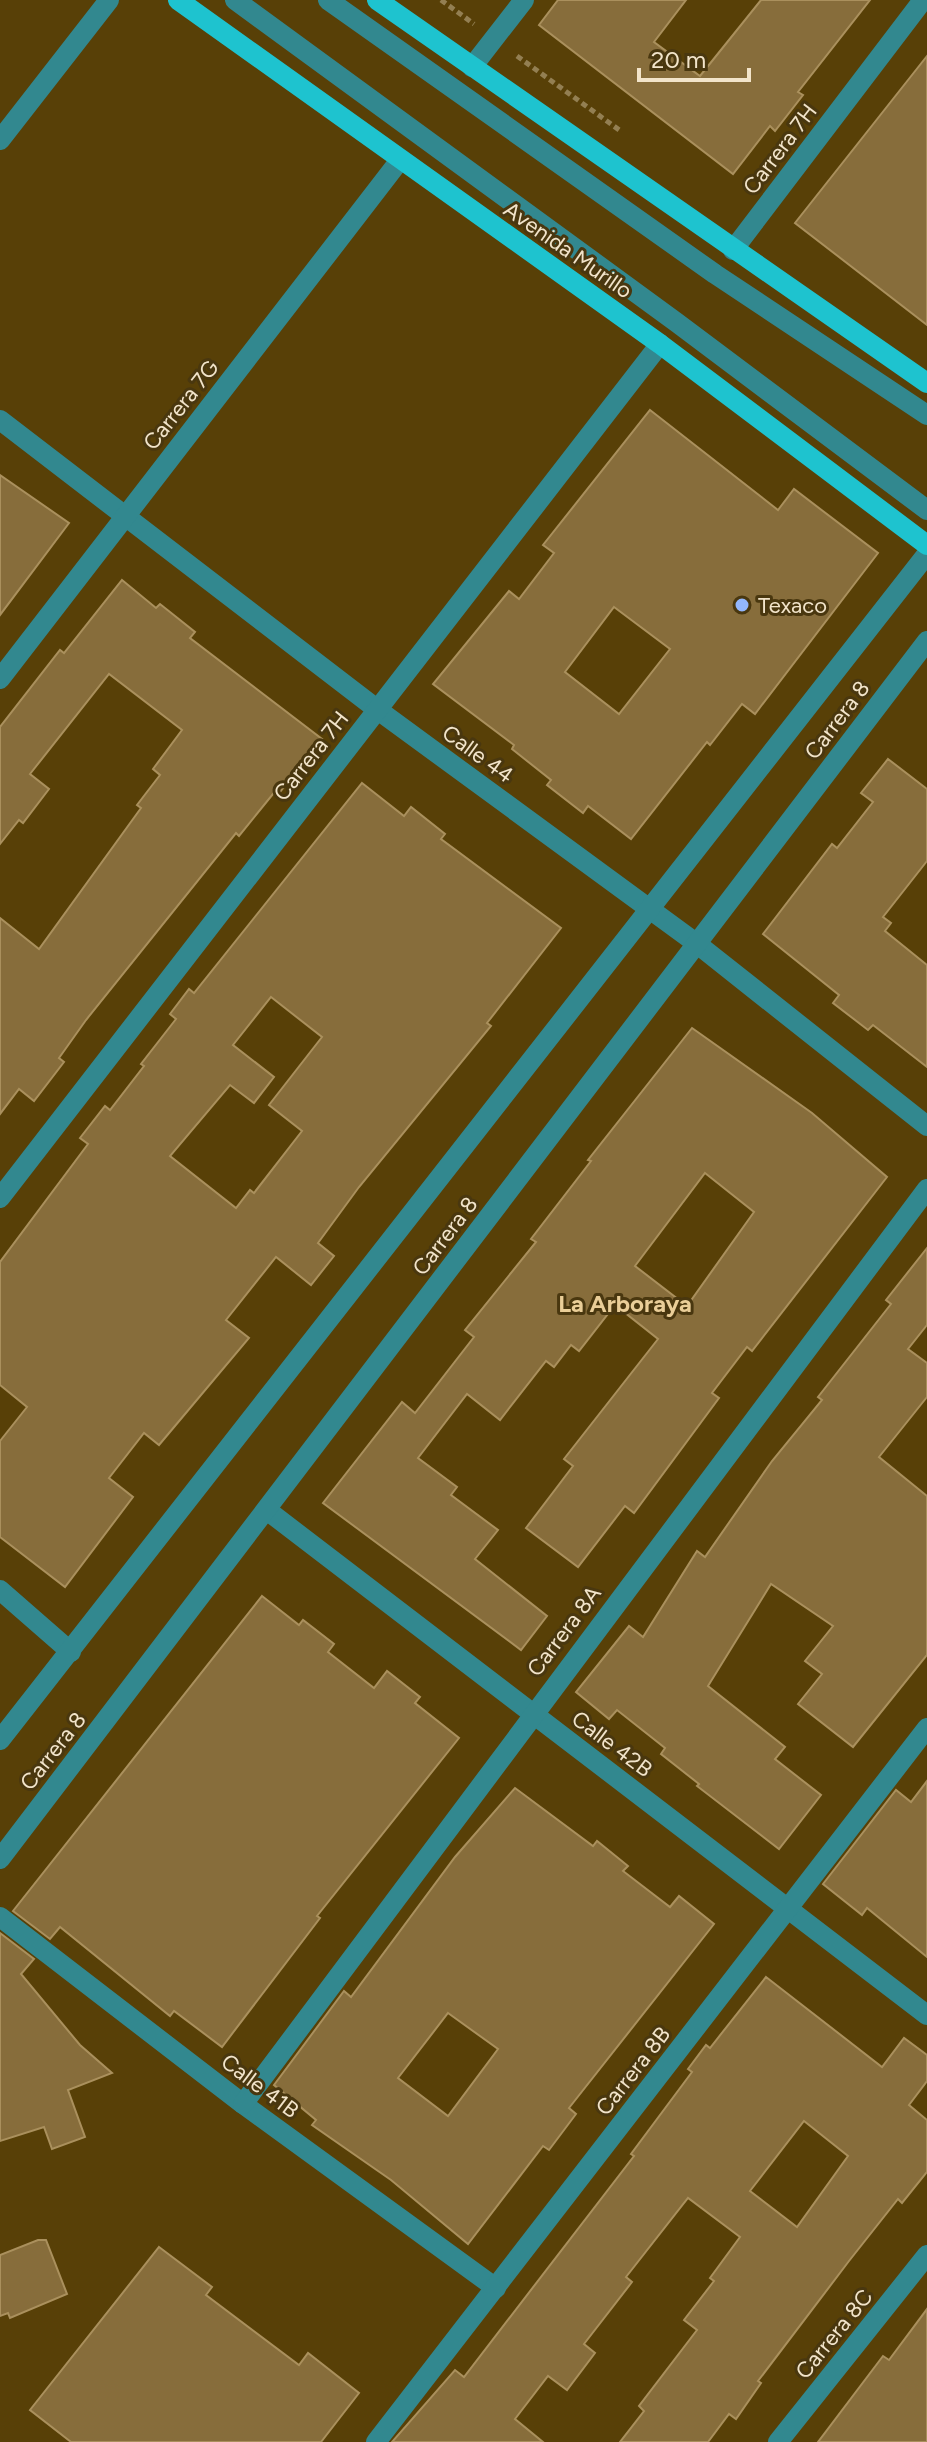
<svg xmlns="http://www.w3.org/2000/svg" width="927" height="2442" font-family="Figtree,sans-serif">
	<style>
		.building { fill: #876d3b; stroke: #aa905d; stroke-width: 2; fill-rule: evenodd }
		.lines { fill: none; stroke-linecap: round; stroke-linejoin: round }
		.path { stroke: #937f52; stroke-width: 5; stroke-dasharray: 6 4; stroke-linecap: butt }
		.minor { stroke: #32888f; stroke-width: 20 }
		.major { stroke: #1ec3cf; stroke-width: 20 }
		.poi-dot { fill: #93b7fd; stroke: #49370f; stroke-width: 3 }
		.labels { text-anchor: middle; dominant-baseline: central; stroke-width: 6; stroke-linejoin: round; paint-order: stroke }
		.street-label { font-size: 22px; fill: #f2e4ca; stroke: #49370f }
		.poi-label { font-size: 22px; fill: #f2e4ca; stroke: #49370f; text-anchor: start }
		.neighbourhood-label { font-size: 24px; font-weight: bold; fill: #eace98; stroke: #49370f }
	</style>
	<rect width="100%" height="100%" fill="#584007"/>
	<!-- building -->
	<g class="building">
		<path d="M 558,0 L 686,0 L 654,42 L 700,76 L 761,0 L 870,0 L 798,92 L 803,95 L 775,131 L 770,126 L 733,174 L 539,25 Z"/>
		<path d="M 927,56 L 927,325 L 795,223 Z"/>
		<path d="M 650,410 L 778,510 L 794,489 L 878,553 L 755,714 L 742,704 L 710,745 L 707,742 L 631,839 L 588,806 L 583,813 L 547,785 L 551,780 L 512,749 L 514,745 L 433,684 L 509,591 L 519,599 L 554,553 L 543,545 ZM 614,607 L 670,649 L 619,714 L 565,672 Z"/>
		<path d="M 0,475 L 69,523 L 0,615 Z"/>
		<path d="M 122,580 L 156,608 L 160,604 L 195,632 L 190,638 L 322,739 L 280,792 L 277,789 L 239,836 L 236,833 L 86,1020 L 59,1058 L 64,1062 L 34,1101 L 19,1089 L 0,1114 L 0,918 L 39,949 L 141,808 L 137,805 L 160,775 L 153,769 L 182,730 L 109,674 L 30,774 L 49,789 L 23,823 L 19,820 L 0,844 L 0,727 L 60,650 L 64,653 Z"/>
		<path d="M 888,759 L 927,789 L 927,861 L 883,917 L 891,923 L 885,931 L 927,965 L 927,1067 L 873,1025 L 868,1030 L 833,1003 L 839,995 L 763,934 L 832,844 L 837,848 L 873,802 L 861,793 Z"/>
		<path d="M 362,783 L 404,816 L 411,807 L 445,834 L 441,839 L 561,928 L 487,1023 L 491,1026 L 359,1187 L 318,1243 L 334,1256 L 311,1285 L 276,1257 L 226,1320 L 249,1338 L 159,1445 L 144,1433 L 109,1478 L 133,1497 L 65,1587 L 0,1537 L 0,1441 L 27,1407 L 0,1385 L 0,1262 L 88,1144 L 80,1138 L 105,1106 L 110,1110 L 144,1066 L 141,1064 L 176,1019 L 170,1014 L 189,989 L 194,993 ZM 271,997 L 322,1037 L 269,1105 L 302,1131 L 254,1193 L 250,1190 L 236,1208 L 170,1156 L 230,1085 L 254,1103 L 274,1077 L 233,1045 Z"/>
		<path d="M 692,1028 L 812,1113 L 887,1177 L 752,1351 L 747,1347 L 712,1393 L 719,1398 L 634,1513 L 625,1506 L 578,1567 L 526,1528 L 573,1466 L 564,1459 L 658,1339 L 615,1305 L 579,1351 L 571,1345 L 554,1367 L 546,1361 L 500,1420 L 467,1394 L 418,1458 L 457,1487 L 451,1495 L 498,1530 L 475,1559 L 547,1616 L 521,1650 L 323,1503 L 402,1402 L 415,1413 L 474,1337 L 465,1330 L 536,1242 L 531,1239 L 591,1161 L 588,1160 ZM 705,1173 L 754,1212 L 687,1306 L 635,1266 Z"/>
		<path d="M 927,1248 L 927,1325 L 908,1349 L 927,1363 L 927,1397 L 879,1457 L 927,1496 L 927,1655 L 853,1747 L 798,1704 L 822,1674 L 805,1661 L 833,1626 L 771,1584 L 708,1686 L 785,1747 L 775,1759 L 821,1795 L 779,1849 L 697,1786 L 699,1784 L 661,1754 L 665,1748 L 617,1710 L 609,1719 L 576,1692 L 629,1626 L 643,1637 L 697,1551 L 705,1557 L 772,1461 L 822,1400 L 818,1397 L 891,1304 L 886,1300 Z"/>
		<path d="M 262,1596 L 299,1625 L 303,1620 L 334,1644 L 328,1652 L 374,1688 L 387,1671 L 420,1697 L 415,1703 L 459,1738 L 317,1916 L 320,1918 L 222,2047 L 174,2011 L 170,2016 L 60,1927 L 50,1939 L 13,1911 Z"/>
		<path d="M 927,1781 L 927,1957 L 867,1908 L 862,1915 L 823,1884 L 896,1790 L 911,1802 Z"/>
		<path d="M 515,1788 L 593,1846 L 597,1841 L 628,1866 L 623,1871 L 670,1907 L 679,1896 L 714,1924 L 569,2108 L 576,2114 L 549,2150 L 543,2146 L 468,2244 L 391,2180 L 312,2125 L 316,2120 L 274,2085 L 344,1991 L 351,1997 L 455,1857 ZM 448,2013 L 498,2049 L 448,2116 L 398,2078 Z"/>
		<path d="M 0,1933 L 34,1959 L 21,1974 L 80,2045 L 112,2073 L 68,2090 L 85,2137 L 52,2149 L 44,2127 L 0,2141 Z"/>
		<path d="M 766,1977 L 882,2067 L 904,2038 L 927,2055 L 927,2081 L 909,2105 L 927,2120 L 927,2172 L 902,2203 L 898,2199 L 849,2261 L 758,2381 L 761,2383 L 736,2419 L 729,2414 L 708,2442 L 620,2442 L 644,2411 L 639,2406 L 697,2330 L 684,2320 L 714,2281 L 710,2278 L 740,2237 L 688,2198 L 626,2277 L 632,2282 L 584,2344 L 595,2353 L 567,2390 L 548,2376 L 515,2419 L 543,2442 L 392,2442 L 455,2370 L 464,2377 L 634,2156 L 631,2154 L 692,2072 L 688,2069 L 706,2045 L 710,2048 ZM 804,2121 L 848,2156 L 797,2227 L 750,2191 Z"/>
		<path d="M 38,2240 L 46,2240 L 67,2294 L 10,2318 L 8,2313 L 0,2316 L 0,2255 Z"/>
		<path d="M 159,2247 L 212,2287 L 206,2295 L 299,2365 L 308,2353 L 359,2393 L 321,2442 L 71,2442 L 30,2410 Z"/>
		<path d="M 927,2309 L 927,2442 L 818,2442 L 883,2356 L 889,2360 Z"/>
	</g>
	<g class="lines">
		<!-- path -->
		<g class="path">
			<path d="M 441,0 L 474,24"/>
			<path d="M 517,56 L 622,132"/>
		</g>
		<!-- minor -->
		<g class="minor">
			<path d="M 235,0 L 676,322 L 927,510"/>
			<path d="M 328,0 L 715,274 L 927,415"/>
			<path d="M 472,67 L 524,0"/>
			<path d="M 0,140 L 109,0"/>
			<path d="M 733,250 L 923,0"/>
			<path d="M 0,420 L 378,710 L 696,943 L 927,1126"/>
			<path d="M 0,679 L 400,160"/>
			<path d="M 0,1198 L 660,344"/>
			<path d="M 268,1511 L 927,2015"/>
			<path d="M 0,1590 L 71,1652"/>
			<path d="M 0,1740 L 927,554"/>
			<path d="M 0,1859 L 927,641"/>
			<path d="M 0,1917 L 243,2104 L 496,2288"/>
			<path d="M 243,2104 L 927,1189"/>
			<path d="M 376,2442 L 927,1728"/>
			<path d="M 778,2442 L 927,2255"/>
		</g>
		<!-- major -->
		<g class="major">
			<path d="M 178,0 L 660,344 L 927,545"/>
			<path d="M 377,0 L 927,383"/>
		</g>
	</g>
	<!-- markers -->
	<circle class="poi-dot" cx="742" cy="605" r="8"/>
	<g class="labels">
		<!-- street labels -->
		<g class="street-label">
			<text transform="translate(780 149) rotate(-53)">Carrera 7H</text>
			<text transform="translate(568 250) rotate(35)">Avenida Murillo</text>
			<text transform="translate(181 405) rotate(-52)">Carrera 7G</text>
			<text transform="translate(837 720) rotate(-53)">Carrera 8</text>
			<text transform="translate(478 754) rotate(36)">Calle 44</text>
			<text transform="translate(311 756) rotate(-52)">Carrera 7H</text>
			<text transform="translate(445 1236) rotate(-53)">Carrera 8</text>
			<text transform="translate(564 1631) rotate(-53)">Carrera 8A</text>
			<text transform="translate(612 1744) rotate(37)">Calle 42B</text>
			<text transform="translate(53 1751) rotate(-52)">Carrera 8</text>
			<text transform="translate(633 2071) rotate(-52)">Carrera 8B</text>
			<text transform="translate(260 2086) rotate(37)">Calle 41B</text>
			<text transform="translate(834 2334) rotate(-51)">Carrera 8C</text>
		</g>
		<!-- poi labels -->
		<g class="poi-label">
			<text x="758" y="605">Texaco</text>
		</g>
		<!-- neighbourhood labels -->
		<g class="neighbourhood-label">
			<text x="625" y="1303">La Arboraya</text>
		</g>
	</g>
	<!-- scale -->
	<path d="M639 68v12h110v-12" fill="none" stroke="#f2e4ca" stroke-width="4"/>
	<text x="651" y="68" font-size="24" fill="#f2e4ca" stroke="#49370f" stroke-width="6" paint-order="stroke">20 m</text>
</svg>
